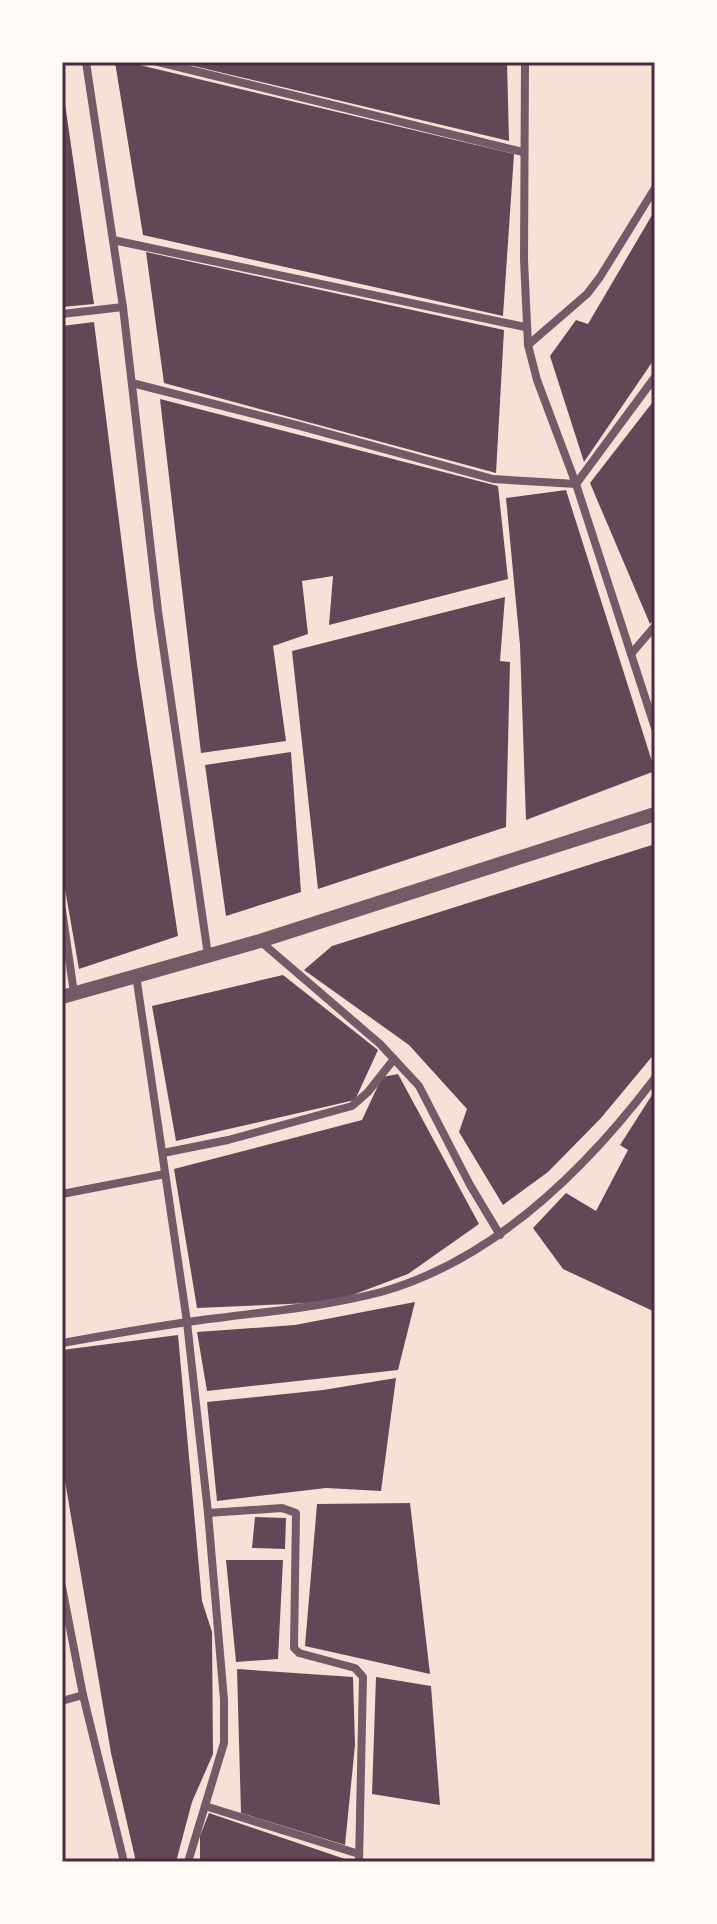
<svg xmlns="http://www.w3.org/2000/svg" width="717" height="1924" font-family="'Times New Roman',serif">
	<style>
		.building { fill: #644757 }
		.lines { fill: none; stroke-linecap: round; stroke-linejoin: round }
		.minor { stroke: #755966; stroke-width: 8 }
		.tertiary { stroke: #755966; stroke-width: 14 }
		.neatline { fill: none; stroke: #4a2c40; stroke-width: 3 }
	</style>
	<rect width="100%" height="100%" fill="#f7e1d7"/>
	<!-- building -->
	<g class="building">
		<path d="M 115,62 L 127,62 L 514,154 L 503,316 L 143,235 Z"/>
		<path d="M 181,62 L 507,62 L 509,141 L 181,63 Z"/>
		<path d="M 62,83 L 94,304 L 62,307 Z"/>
		<path d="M 655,210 L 655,358 L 584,462 L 550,356 L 576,320 L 588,324 Z"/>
		<path d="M 146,252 L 504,330 L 496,473 L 164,383 Z"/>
		<path d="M 94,322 L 137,664 L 178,936 L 79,969 L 62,872 L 62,326 Z"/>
		<path d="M 160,399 L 498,486 L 508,579 L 329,625 L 333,576 L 302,581 L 308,634 L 273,646 L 286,741 L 201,753 Z"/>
		<path d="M 655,399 L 655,618 L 650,624 L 590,483 Z"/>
		<path d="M 566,490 L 655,771 L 526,820 L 520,645 L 506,498 Z"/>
		<path d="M 505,597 L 500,661 L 510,662 L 506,827 L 318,889 L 292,651 Z"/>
		<path d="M 291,752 L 301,892 L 226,916 L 205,765 Z"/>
		<path d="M 655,844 L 655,1053 L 601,1118 L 548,1172 L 503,1205 L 459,1132 L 467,1109 L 409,1045 L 304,970 L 332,946 Z"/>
		<path d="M 283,975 L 378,1050 L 355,1100 L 176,1141 L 152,1006 Z"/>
		<path d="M 398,1074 L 479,1224 L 408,1274 L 334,1302 L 197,1308 L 174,1169 L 362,1120 L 382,1077 Z"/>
		<path d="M 652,1095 L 655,1097 L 655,1312 L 563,1269 L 533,1228 L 566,1193 L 596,1211 L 628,1150 L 620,1145 Z"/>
		<path d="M 415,1302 L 398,1370 L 207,1391 L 197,1332 L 295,1325 Z"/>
		<path d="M 178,1335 L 202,1601 L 212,1632 L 213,1754 L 192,1802 L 176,1862 L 136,1862 L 111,1753 L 62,1463 L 62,1350 Z"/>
		<path d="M 396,1378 L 381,1491 L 326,1488 L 217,1501 L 207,1402 L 323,1390 Z"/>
		<path d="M 410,1503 L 430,1674 L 305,1646 L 317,1504 Z"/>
		<path d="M 255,1517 L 286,1518 L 285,1549 L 252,1548 Z"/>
		<path d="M 226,1560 L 283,1560 L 278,1659 L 236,1662 Z"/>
		<path d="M 237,1669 L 353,1677 L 355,1745 L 345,1845 L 241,1813 Z"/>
		<path d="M 376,1677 L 431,1686 L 440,1805 L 372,1794 Z"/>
		<path d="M 209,1813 L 351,1861 L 351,1862 L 200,1862 L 200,1836 Z"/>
	</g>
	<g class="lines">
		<!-- minor -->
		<g class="minor">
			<path d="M 86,62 L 123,307 L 158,611 L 208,955"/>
			<path d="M 158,62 L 523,152"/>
			<path d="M 525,62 L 524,260 L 528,345 L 537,380 L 576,484 L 655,728"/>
			<path d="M 113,240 L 525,327"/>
			<path d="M 62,314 L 123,307"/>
			<path d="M 528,345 L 587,294 L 600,277 L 655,188"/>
			<path d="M 132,383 L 300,426 L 493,479 L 576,484 L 655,377"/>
			<path d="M 631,654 L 655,626"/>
			<path d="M 62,910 L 74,993"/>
			<path d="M 260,941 L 380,1044 L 419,1086 L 470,1185 L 500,1235"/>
			<path d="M 136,975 L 187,1322 L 208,1513 L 224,1700 L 224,1743 L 188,1862"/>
			<path d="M 163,1153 L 228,1140 L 352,1106 L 368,1092 L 394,1059"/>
			<path d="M 62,1194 L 165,1174"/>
			<path d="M 62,1343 C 114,1334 166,1324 218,1318 C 273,1311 328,1306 381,1292 C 494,1260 586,1169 655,1078"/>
			<path d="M 208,1513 L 282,1508 L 296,1513 L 294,1648 L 299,1653 L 355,1668 L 363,1677 L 359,1862"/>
			<path d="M 62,1587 L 83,1695 L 124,1862"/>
			<path d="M 62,1701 L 83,1695"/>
			<path d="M 205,1806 L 359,1854"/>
		</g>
		<!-- tertiary -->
		<path class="tertiary" d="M 62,997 L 260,941 L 655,814"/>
	</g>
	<!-- border -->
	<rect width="717" height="1924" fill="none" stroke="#fffaf5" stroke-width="128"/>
	<rect x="64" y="64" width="589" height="1796" class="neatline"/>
</svg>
